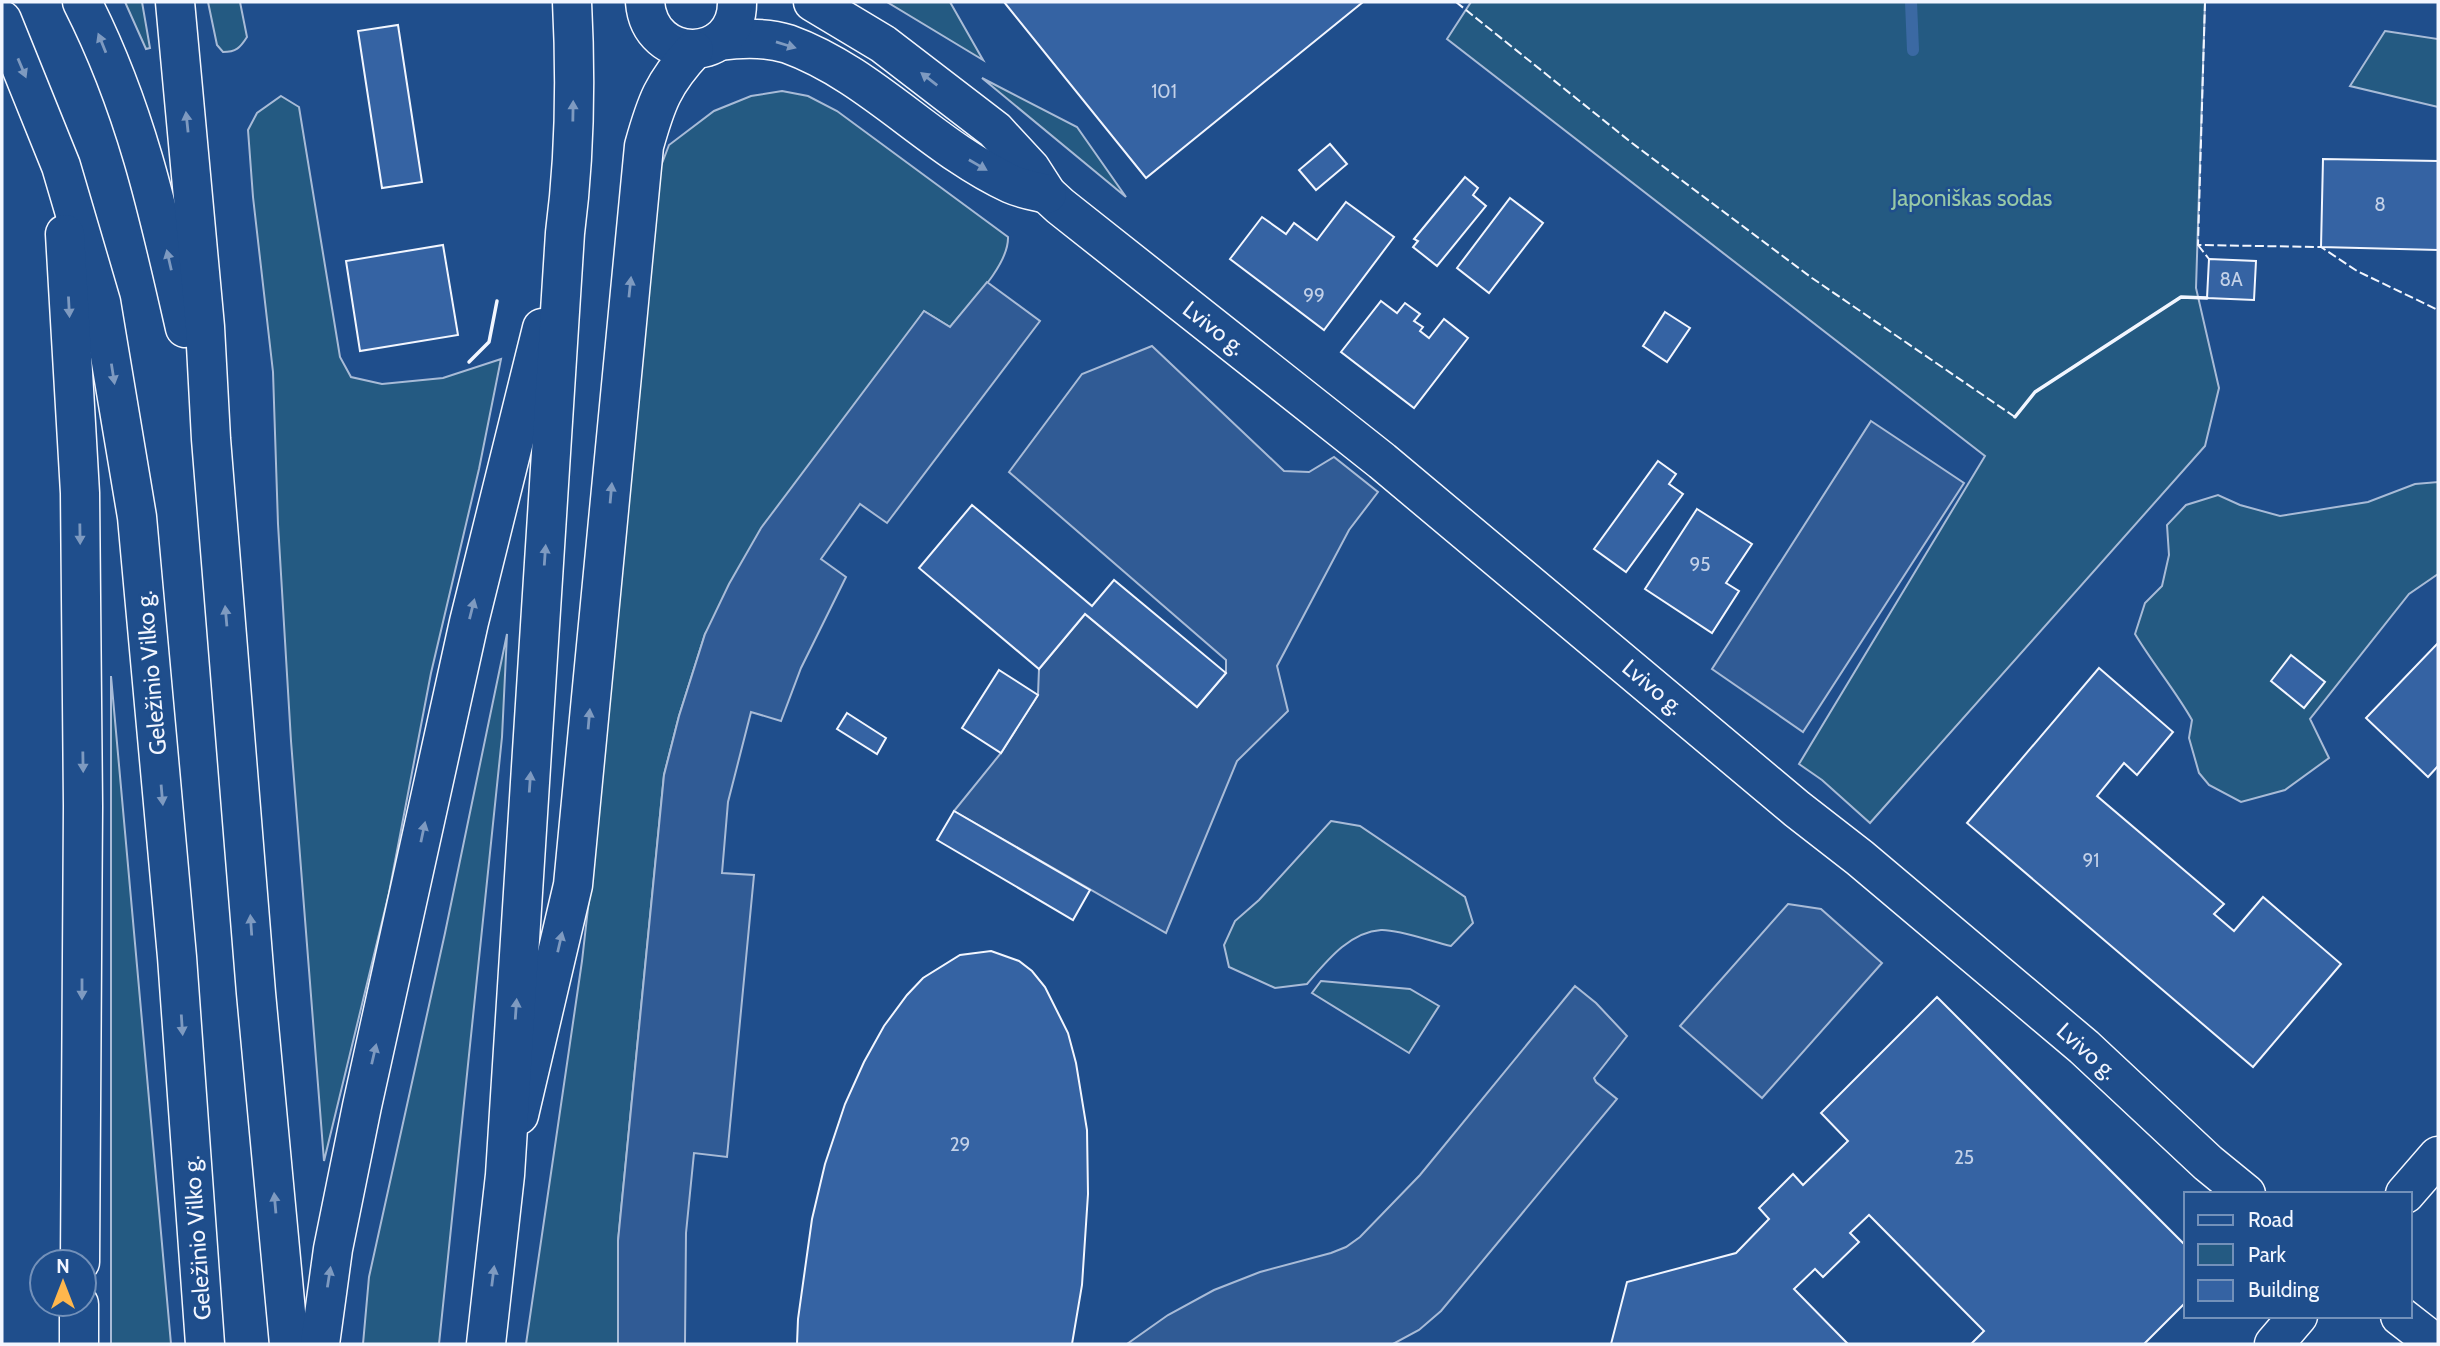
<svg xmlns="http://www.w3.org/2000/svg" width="2440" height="1346" font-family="Cabin,sans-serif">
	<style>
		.green { fill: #245a82; stroke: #a8bbd7; stroke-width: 2 }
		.parking { fill: #305b95; stroke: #a8bbd7; stroke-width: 2 }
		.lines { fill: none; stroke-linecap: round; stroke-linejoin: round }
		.stream { stroke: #3b69a3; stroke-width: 12 }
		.building { fill: #3563a3; stroke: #f2f6ff; stroke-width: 2 }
		.street-casing { stroke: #f2f6ff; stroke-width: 41 }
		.primary-casing { stroke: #f2f6ff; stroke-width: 41 }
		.highway-casing { stroke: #f2f6ff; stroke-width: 41 }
		.street { stroke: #1f4e8c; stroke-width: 38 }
		.primary { stroke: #1f4e8c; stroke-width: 38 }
		.highway { stroke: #1f4e8c; stroke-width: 38 }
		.fence { stroke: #f2f6ff; stroke-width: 2; stroke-dasharray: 9 3.5; stroke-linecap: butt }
		.wall { stroke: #f2f6ff; stroke-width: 3.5 }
		.oneway { fill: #7e9ac0 }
		.labels { text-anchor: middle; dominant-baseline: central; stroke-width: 5; stroke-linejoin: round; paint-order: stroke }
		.number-label { font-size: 19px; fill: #c3d1e8 }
		.park-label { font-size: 23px; fill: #97c8a6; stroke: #1f4e8c }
		.street-label { font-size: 23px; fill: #f2f6ff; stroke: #1f4e8c }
	</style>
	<rect width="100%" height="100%" fill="#1f4e8c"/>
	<!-- green -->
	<g class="green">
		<path d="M 125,2 L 142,2 L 150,48 L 146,49 Z"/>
		<path d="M 208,2 L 240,2 L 247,37 C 240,48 236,52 223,52 L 217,45 Z"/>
		<path d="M 887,2 L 950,2 L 983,60 Z"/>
		<path d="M 1471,2 L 2205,2 L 2196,288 L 2219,388 L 2205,446 L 1870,823 L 1822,780 L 1799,764 L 1985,456 L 1447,39 Z"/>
		<path d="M 2385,31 L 2438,39 L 2438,107 L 2350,86 Z"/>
		<path d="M 982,78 L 1077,127 L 1126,197 Z"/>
		<path d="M 782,91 L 808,96 L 837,111 L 1008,237 C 1009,266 968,305 950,327 L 924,311 L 705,634 L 679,716 L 664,775 L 618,1241 L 618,1344 L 526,1344 L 582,961 L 598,820 L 661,166 L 669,145 L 714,111 L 751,96 Z"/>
		<path d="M 281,96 L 299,107 L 340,357 L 351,377 L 382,384 L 443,378 L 501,359 L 479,469 L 431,673 L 389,893 L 324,1161 L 291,741 L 278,524 L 273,372 L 253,197 L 248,130 L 257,113 Z"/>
		<path d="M 2438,482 L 2438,574 L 2409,594 L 2310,719 L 2329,758 L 2285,790 L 2241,802 L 2209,785 L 2199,773 L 2189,738 L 2192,720 C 2175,690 2153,664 2135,634 L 2145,603 L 2162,586 L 2169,555 L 2167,525 L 2186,505 L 2218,495 L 2240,505 L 2280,516 L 2368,502 L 2415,484 Z"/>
		<path d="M 507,634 L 502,737 L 439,1344 L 363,1344 L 369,1277 L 445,933 Z"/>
		<path d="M 111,676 L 171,1344 L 111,1344 Z"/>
		<path d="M 1331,821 L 1360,826 L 1465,897 L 1473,923 L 1451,946 C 1433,942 1398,929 1381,930 C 1349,932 1326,962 1307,984 L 1275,988 L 1229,967 L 1224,945 L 1235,921 L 1259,900 Z"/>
		<path d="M 1321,981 L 1410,989 L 1439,1006 L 1409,1053 L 1312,993 Z"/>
	</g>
	<!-- parking -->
	<g class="parking">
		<path d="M 987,282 L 1040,321 L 887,523 L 860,504 L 821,559 L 846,577 L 801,668 L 781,721 L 751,712 L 728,802 L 722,873 L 754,875 L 727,1157 L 694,1153 L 686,1233 L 685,1344 L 618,1344 L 618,1241 L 664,775 L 679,716 L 705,634 L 729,584 L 761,528 L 924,311 L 950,327 Z"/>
		<path d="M 1152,346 L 1284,471 L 1309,472 L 1334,457 L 1378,492 L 1349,530 L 1277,666 L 1288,711 L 1237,761 L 1166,933 L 954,811 L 1001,753 L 1038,695 L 1039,669 L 1085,614 L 1197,707 L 1226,673 L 1226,660 L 1009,472 L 1082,374 Z"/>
		<path d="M 1871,421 L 1964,483 L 1803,732 L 1712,669 Z"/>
		<path d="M 1788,904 L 1821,909 L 1882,963 L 1762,1098 L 1680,1026 Z"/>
		<path d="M 1575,986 L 1596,1003 L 1627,1036 L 1594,1078 L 1596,1082 L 1617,1099 L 1441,1311 L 1419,1330 L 1393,1344 L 1127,1344 L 1168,1315 L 1214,1290 L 1260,1272 L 1331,1253 L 1346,1247 L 1360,1237 L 1420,1175 Z"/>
	</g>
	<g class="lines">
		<!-- stream -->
		<path class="stream" d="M 1911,2 L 1913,50"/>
	</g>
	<!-- building -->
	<g class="building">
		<path d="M 1004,2 L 1363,2 L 1146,178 Z"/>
		<path d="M 398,25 L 422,182 L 382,188 L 358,31 Z"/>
		<path d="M 1330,144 L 1347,164 L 1316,190 L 1299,170 Z"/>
		<path d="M 2323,159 L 2438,161 L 2438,250 L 2321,247 Z"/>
		<path d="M 1465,177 L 1478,188 L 1473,195 L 1486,206 L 1437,266 L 1413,247 L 1418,241 L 1414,239 Z"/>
		<path d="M 1510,198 L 1543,223 L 1489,293 L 1457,268 Z"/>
		<path d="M 1346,202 L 1394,237 L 1324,330 L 1230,259 L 1262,217 L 1286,234 L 1294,223 L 1317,240 Z"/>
		<path d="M 443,245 L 458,335 L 360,351 L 346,261 Z"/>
		<path d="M 2209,259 L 2256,261 L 2254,300 L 2207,298 Z"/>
		<path d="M 1381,301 L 1397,313 L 1405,303 L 1420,314 L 1414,321 L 1423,327 L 1420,331 L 1429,338 L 1444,319 L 1468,338 L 1414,408 L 1341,352 Z"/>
		<path d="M 1665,312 L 1690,328 L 1667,362 L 1643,346 Z"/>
		<path d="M 1658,461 L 1676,474 L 1669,484 L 1683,494 L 1626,572 L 1594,549 Z"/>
		<path d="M 972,505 L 1092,606 L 1114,580 L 1226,673 L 1197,707 L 1085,614 L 1039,669 L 919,568 Z"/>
		<path d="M 1697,509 L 1752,544 L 1726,583 L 1739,591 L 1712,633 L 1645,589 Z"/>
		<path d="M 2438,643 L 2438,766 L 2428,777 L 2366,718 Z"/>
		<path d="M 2291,655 L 2325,682 L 2304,708 L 2271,681 Z"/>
		<path d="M 2099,668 L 2173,732 L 2137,775 L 2124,763 L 2097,796 L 2224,904 L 2214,914 L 2234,931 L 2263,897 L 2341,964 L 2253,1067 L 1967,823 Z"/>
		<path d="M 999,670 L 1038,695 L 1001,753 L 962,728 Z"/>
		<path d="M 847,713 L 886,738 L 877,754 L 837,729 Z"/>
		<path d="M 954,811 L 1090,890 L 1073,920 L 937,840 Z"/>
		<path d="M 991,951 L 1019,961 L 1032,971 L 1045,987 L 1068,1033 L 1076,1063 L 1087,1130 L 1088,1194 L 1082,1285 L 1072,1344 L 797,1344 L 798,1319 L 812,1219 L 825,1164 L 845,1104 L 864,1062 L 884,1026 L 907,995 L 923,978 L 960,955 Z"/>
		<path d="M 1937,997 L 2186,1246 L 2186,1302 L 2144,1344 L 1971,1344 L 1984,1331 L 1869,1215 L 1850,1233 L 1859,1242 L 1823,1277 L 1815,1269 L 1794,1289 L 1848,1344 L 1611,1344 L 1627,1282 L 1736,1253 L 1769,1219 L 1759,1208 L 1793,1174 L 1803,1185 L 1848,1141 L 1821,1113 Z"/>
	</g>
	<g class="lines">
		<!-- street casing -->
		<g class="street-casing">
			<g id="street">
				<path d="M 813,2 L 883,44 L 995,130 L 1031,169 L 1047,194 L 1060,206 L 1382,461 L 1797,809 L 1860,858 L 2084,1047 L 2208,1163 L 2246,1194"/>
				<path d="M 719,41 C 741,38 766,37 788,44 C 871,74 931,147 1011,184 C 1022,189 1035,191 1047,194"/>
				<path d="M 2405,1194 L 2438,1156"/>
				<path d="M 2400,1316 L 2436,1344"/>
				<path d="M 2274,1344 L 2298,1316"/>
			</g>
		</g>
		<!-- primary casing -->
		<g class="primary-casing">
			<g id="primary">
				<path d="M 645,2 C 650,66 738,63 737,2"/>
				<path d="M 519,1115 L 573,885 L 644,146 C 656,103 663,83 694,50"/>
			</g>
		</g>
		<!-- highway casing -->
		<g class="highway-casing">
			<g id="highway">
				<path d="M 82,2 C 136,108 159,213 185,328"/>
				<path d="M 175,2 L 205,327 L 211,439 L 256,993 L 289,1344"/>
				<path d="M 2,20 L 61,166 L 101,302 L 137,517 L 177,957 L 205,1344"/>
				<path d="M 65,234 L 80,493 L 83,806 L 80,1262"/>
				<path d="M 79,1344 L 79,1304"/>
				<path d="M 320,1344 L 333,1249 L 362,1106 L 469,622 L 542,328"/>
				<path d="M 486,1344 L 505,1175 L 565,233 C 575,156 576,79 572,2"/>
			</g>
		</g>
		<!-- street -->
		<use href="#street" class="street"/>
		<!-- primary -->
		<use href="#primary" class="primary"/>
		<!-- highway -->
		<use href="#highway" class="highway"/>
		<!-- fence -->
		<g class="fence">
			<path d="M 1456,2 L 1632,143 L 1812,278 L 2015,417"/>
			<path d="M 2205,2 L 2198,245 L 2321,247 L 2357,271 L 2438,310"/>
			<path d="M 2198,245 L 2209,259"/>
		</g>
		<!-- wall -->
		<g class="wall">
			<path d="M 469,362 L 489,342 L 497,301"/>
			<path d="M 2015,417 L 2035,392 L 2181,297 L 2207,298"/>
		</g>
	</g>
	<!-- one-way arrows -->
	<defs><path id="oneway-solid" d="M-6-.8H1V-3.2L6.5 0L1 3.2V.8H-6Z" transform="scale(1.75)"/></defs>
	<g class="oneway">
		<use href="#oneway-solid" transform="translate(102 43) rotate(-112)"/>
		<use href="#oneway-solid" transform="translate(786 45) rotate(17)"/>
		<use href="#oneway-solid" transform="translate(22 68) rotate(67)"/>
		<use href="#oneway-solid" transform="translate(929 79) rotate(-142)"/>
		<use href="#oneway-solid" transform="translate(573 111) rotate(-89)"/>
		<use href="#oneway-solid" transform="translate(187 122) rotate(-96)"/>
		<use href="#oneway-solid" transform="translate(978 165) rotate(30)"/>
		<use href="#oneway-solid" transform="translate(169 260) rotate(-103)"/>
		<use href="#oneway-solid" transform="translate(630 287) rotate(-84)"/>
		<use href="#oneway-solid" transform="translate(69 307) rotate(87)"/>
		<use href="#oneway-solid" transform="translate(113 374) rotate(81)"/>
		<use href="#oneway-solid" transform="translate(611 493) rotate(-85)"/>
		<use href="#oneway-solid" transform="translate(80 534) rotate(89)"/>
		<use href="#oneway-solid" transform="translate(545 555) rotate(-86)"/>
		<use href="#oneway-solid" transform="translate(472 609) rotate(-76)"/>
		<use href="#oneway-solid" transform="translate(226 616) rotate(-95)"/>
		<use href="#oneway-solid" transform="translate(589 719) rotate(-85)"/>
		<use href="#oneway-solid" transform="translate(83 762) rotate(89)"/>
		<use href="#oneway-solid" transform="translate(530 782) rotate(-86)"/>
		<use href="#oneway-solid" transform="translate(162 795) rotate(85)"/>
		<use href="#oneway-solid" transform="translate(423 832) rotate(-78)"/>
		<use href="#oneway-solid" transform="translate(251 925) rotate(-94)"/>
		<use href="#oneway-solid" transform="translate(560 942) rotate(-77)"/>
		<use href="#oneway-solid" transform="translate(82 989) rotate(90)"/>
		<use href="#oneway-solid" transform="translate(516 1009) rotate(-86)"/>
		<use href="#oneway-solid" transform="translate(182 1025) rotate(86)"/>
		<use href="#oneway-solid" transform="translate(374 1054) rotate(-77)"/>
		<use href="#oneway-solid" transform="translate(275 1203) rotate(-95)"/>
		<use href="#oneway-solid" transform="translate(493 1276) rotate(-83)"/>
		<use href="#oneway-solid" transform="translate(329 1277) rotate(-81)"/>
	</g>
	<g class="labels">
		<!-- number labels -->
		<g class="number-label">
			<text x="1164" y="91">101</text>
			<text x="2380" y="204">8</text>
			<text x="2231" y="279">8A</text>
			<text x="1314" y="295">99</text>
			<text x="1700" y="564">95</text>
			<text x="2091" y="860">91</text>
			<text x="960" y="1144">29</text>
			<text x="1964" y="1157">25</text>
		</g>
		<!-- park labels -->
		<g class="park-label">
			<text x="1972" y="198">Japoniškas sodas</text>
		</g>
		<!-- street labels -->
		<g class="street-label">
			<text transform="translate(1214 328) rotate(38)">Lvivo g.</text>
			<text transform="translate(151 673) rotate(-95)">Geležinio Vilko g.</text>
			<text transform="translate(1653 687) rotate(40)">Lvivo g.</text>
			<text transform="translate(2087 1051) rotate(42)">Lvivo g.</text>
			<text transform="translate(197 1238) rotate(-94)">Geležinio Vilko g.</text>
		</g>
	</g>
	<!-- border -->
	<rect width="2440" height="1346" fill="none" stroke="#f2f6ff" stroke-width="7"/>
	<!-- legend -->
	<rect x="2184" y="1192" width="228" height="126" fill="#1f4e8c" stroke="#7391ba" stroke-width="2"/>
	<rect x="2198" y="1215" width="35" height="10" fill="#1f4e8c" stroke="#7391ba" stroke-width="2"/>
	<text x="2248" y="1227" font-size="21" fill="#f2f6ff">Road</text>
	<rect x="2198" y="1244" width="35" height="21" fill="#245a82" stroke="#7391ba" stroke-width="2"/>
	<text x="2248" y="1262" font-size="21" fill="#f2f6ff">Park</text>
	<rect x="2198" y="1280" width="35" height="21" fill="#3563a3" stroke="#7391ba" stroke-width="2"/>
	<text x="2248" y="1297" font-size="21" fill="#f2f6ff">Building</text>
	<!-- north arrow -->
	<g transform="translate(63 1283)"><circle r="33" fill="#1f4e8c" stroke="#7391ba" stroke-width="2"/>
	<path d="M0-5L12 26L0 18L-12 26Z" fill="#ffb74d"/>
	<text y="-10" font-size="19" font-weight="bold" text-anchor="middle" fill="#f2f6ff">N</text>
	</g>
</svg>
